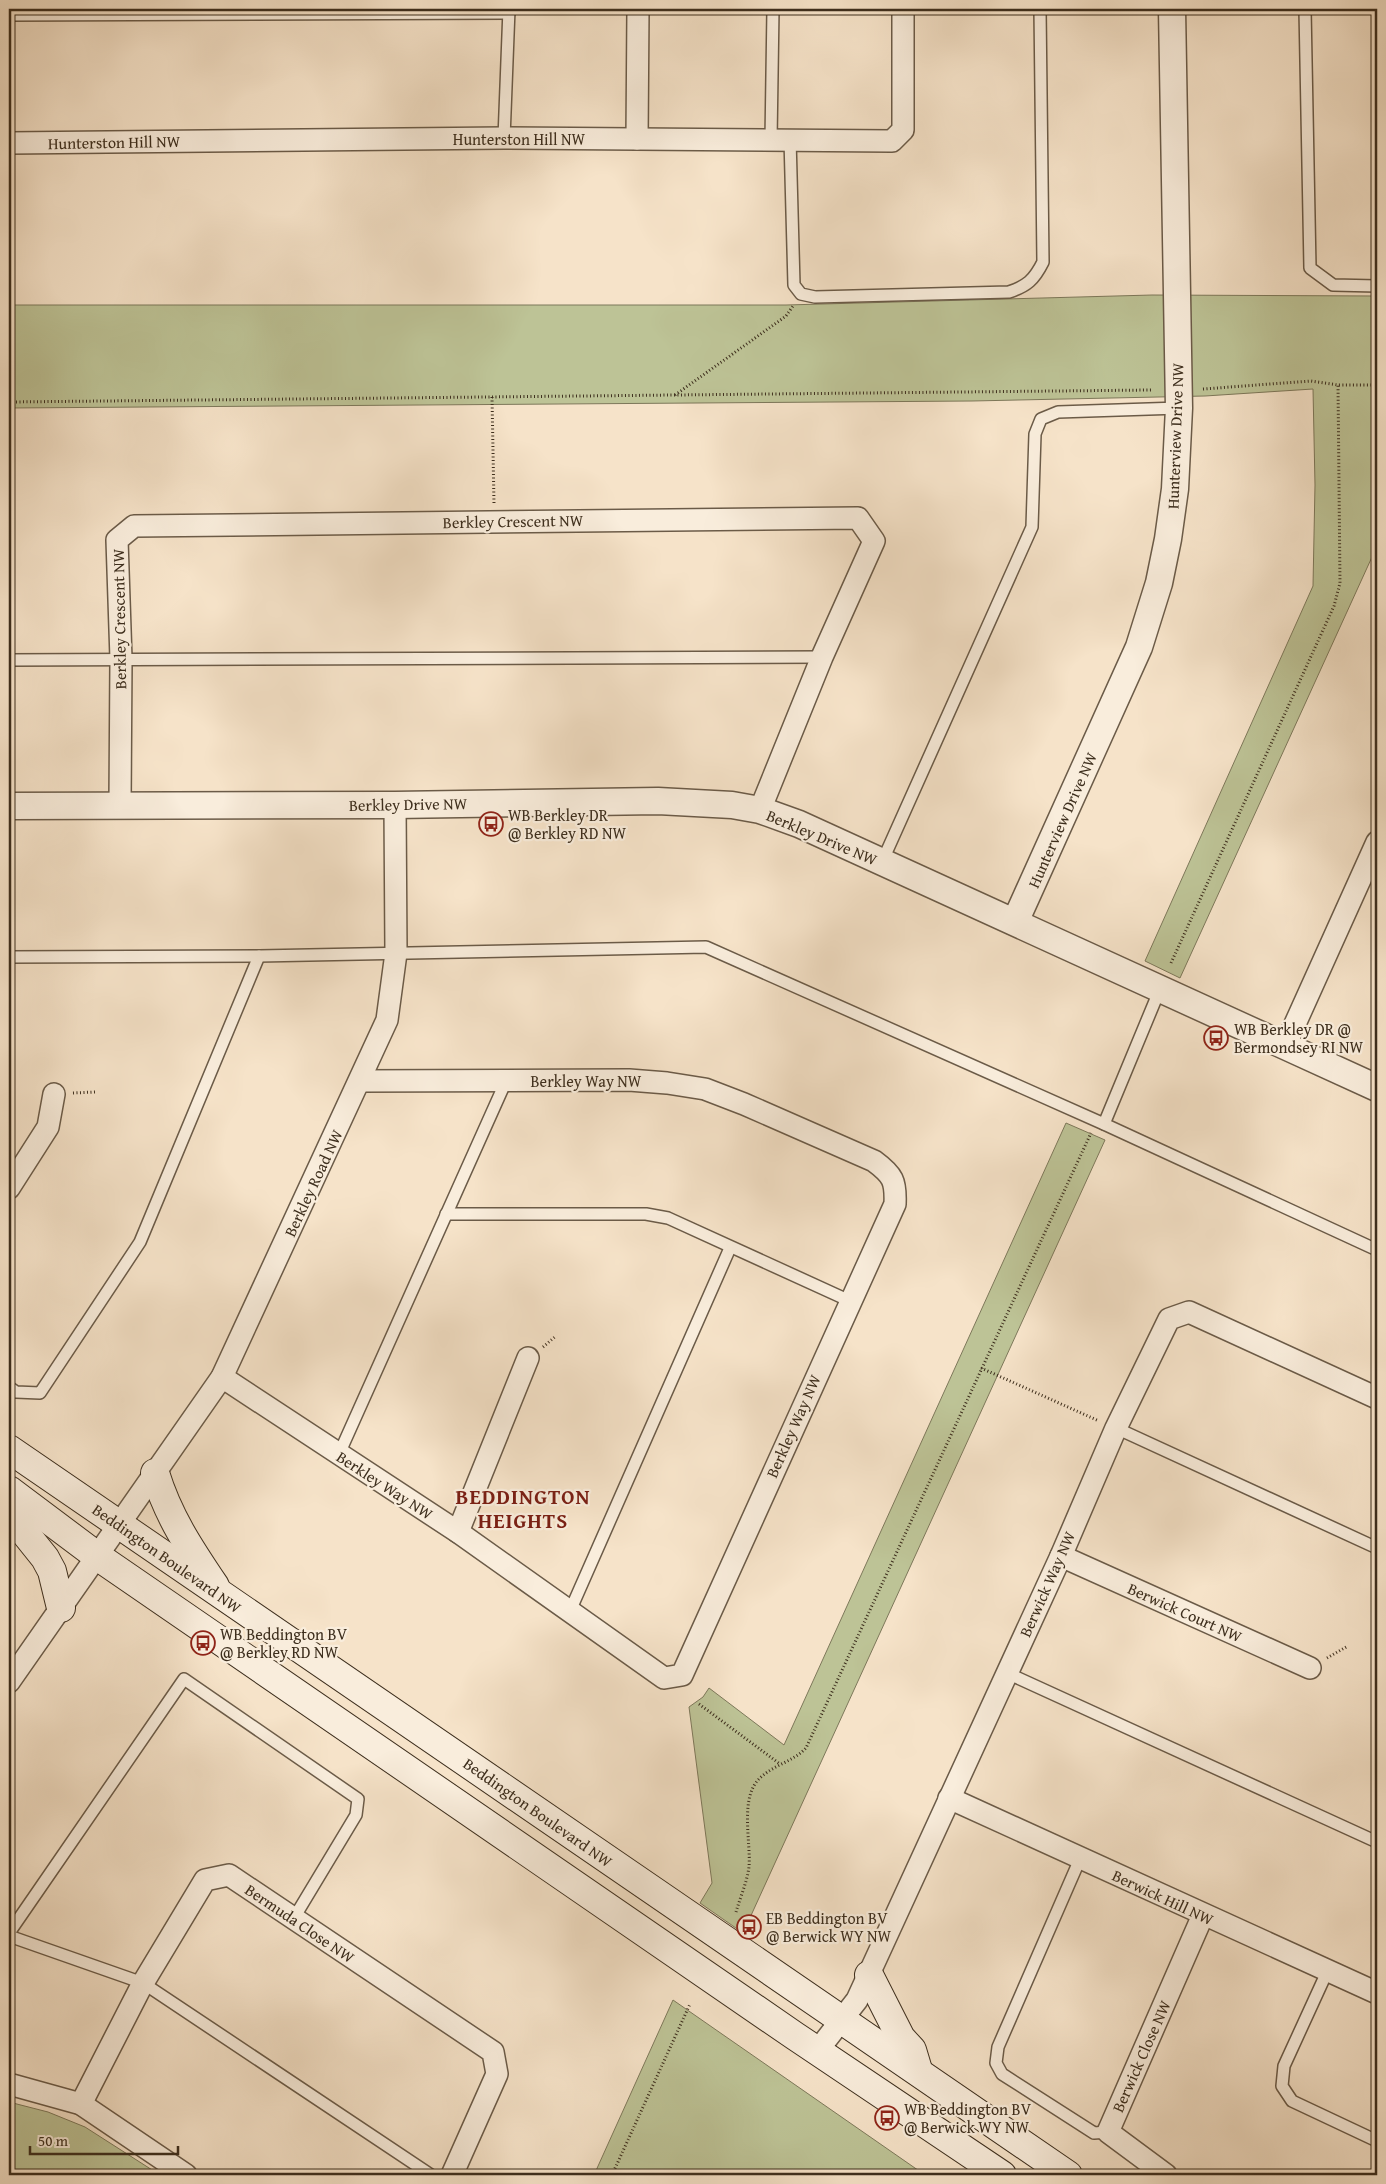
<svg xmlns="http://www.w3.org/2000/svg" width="1386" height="2184" font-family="'Gentium Book Plus',serif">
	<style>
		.green { fill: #bdc396; stroke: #7d785a }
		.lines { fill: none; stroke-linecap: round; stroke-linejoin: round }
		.service-casing { stroke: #6b5b48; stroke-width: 14 }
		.minor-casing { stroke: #6b5b48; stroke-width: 24 }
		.tertiary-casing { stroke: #6b5b48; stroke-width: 29 }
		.secondary-casing { stroke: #3d2e1d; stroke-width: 30 }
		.path { stroke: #3d2e1d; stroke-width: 3; stroke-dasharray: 1 2.5; stroke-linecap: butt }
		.service { stroke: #f9eddc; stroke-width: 11 }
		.minor { stroke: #f9eddc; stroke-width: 21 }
		.tertiary { stroke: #f9eddc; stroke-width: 26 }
		.secondary { stroke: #f9eddc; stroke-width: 28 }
		.labels { text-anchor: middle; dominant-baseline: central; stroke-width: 4.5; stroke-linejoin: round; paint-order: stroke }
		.street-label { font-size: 16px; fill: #3d2e1d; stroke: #f9eddc }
		.poi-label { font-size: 16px; fill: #3d2e1d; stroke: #f9eddc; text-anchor: start }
		.district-label { font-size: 21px; font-weight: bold; letter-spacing: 1px; fill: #7a1f14; stroke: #f9eddc }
	</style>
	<rect width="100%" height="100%" fill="#f6e3c9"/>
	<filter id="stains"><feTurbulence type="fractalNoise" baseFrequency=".004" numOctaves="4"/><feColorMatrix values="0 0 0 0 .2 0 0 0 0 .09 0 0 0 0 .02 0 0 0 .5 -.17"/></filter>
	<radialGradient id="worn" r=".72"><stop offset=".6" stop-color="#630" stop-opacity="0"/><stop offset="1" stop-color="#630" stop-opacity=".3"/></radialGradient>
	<!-- green -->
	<g class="green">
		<path d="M 1152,295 L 1377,296 L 1377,546 L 1180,978 L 1145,961 L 1313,586 L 1315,485 L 1313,389 L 1205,396 L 972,401 L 9,408 L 9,305 L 786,305 Z"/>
		<path d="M 1066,1123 L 1105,1140 L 743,1933 L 700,1903 L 712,1883 L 689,1707 L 703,1697 L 709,1688 L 784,1745 Z"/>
		<path d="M 673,2000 L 925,2175 L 594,2175 Z"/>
		<path d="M 9,2102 L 48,2112 L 85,2127 L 160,2175 L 9,2175 Z"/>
	</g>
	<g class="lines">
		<!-- service casing -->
		<g class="service-casing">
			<g id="service">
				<path d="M 1305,9 L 1310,268 L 1333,285 L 1377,286"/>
				<path d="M 9,15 L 509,13"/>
				<path d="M 504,138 L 509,9"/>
				<path d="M 790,139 L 794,285 L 801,294 L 815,297 L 1009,292 C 1027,286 1034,280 1043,262 L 1040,9"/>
				<path d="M 771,140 L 773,9"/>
				<path d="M 9,660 L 822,657"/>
				<path d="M 882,862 L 1032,527 L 1035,434 L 1041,419 L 1058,412 L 1179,408"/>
				<path d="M 9,957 L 259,956 L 706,947 L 1104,1124 L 1377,1250"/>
				<path d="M 1104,1124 L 1160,989"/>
				<path d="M 446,1214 L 646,1214 L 668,1218 L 850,1301"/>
				<path d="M 9,1387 L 16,1392 L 40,1393 L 140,1242 L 259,956"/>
				<path d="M 1116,1428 L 1377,1548"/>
				<path d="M 339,1454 L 506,1081"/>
				<path d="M 570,1611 L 730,1248"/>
				<path d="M 1007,1673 L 1377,1842"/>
				<path d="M 1080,1859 L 998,2047 L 996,2063 L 1002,2074 L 1094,2133 L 1108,2132"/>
				<path d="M 9,1933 L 184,1679 L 358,1799 L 356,1815 L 294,1918"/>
				<path d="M 9,1936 L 143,1983 L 431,2175"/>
				<path d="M 1327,1972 L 1284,2066 L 1282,2086 L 1292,2101 L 1377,2141"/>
			</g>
		</g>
		<!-- minor casing -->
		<g class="minor-casing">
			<g id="minor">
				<path d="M 637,139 L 638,9"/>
				<path d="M 9,143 L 504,138 L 892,141 L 903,130 L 903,9"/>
				<path d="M 120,804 L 121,659 L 117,540 L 134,526 L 858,518 L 874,541 L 822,657 L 760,810"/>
				<path d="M 1286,1044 L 1377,842"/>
				<path d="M 9,1188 L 48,1127 L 54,1094"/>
				<path d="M 222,1377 L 458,1532 L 664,1678 L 682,1675 L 895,1204 C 896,1181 893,1175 874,1161 L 744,1104 L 705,1089 L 667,1083 L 629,1080 L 360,1081"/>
				<path d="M 458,1532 L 528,1358"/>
				<path d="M 1061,1556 L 1310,1668"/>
				<path d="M 9,1682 L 222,1377 L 387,1020 L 396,953 L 395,805"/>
				<path d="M 949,1798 L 1377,1993"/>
				<path d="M 818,2050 L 857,2000 L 1061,1556 L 1116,1428 L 1169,1319 L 1189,1312 L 1377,1398"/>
				<path d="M 9,2084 L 81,2104 L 186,2175"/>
				<path d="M 81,2104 L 143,1983 L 205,1880 L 229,1875 L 493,2052 L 497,2074 L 452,2175"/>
				<path d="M 1166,2175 L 1108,2132 L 1203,1915"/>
			</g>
		</g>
		<!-- tertiary casing -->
		<g class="tertiary-casing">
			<g id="tertiary">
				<path d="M 9,806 L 395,805 L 658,801 L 732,805 L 760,810 L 799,824 L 1377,1088"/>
				<path d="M 1015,922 L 1139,647 L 1159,583 L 1168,539 L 1175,489 L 1179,408 L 1172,9"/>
			</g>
		</g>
		<!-- secondary casing -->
		<g class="secondary-casing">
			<g id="secondary">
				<path d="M 9,1449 L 1068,2175"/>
				<path d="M 155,1473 C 168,1516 190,1549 215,1586"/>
				<path d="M 9,1490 L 97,1556 L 795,2036 L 1002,2175"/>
				<path d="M 9,1513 L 45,1558 L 52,1571 L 61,1608"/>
				<path d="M 869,1975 L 901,2038 L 912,2050 L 918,2070"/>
			</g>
		</g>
		<!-- path -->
		<g class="path">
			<path d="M 1203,389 L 1311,381 L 1338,385 L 1377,385"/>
			<path d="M 675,395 L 786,316 L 793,306"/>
			<path d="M 492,397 L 494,504"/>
			<path d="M 9,402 L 1151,390"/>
			<path d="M 1171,963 L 1334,606 L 1340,583 L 1338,385"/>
			<path d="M 73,1093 L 95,1092"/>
			<path d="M 543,1347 L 556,1336"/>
			<path d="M 981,1368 L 1099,1421"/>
			<path d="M 1327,1658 L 1348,1646"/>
			<path d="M 699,1704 L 780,1764"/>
			<path d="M 736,1912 C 740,1898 747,1882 749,1867 C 751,1842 740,1800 758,1780 C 772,1765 793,1762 806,1748 L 1091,1133"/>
			<path d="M 612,2175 L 690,2004"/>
		</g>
		<!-- service -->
		<use href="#service" class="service"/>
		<!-- minor -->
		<use href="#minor" class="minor"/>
		<!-- tertiary -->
		<use href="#tertiary" class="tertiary"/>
		<!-- secondary -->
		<use href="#secondary" class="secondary"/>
	</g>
	<!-- icons -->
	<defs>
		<g id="bus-ring" transform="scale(1.25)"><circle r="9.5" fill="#f9eddc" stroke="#8f2418" stroke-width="1.5"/><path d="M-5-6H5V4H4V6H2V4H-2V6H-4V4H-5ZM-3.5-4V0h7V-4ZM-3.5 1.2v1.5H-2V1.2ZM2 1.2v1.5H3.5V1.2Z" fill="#8f2418"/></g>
	</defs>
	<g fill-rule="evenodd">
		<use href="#bus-ring" x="491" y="824"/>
		<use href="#bus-ring" x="1216" y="1038"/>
		<use href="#bus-ring" x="203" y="1643"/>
		<use href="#bus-ring" x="749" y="1927"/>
		<use href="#bus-ring" x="887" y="2118"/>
	</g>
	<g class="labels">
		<!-- street labels -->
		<g class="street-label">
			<text x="519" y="139">Hunterston Hill NW</text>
			<text transform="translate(114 142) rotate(-1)">Hunterston Hill NW</text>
			<text transform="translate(1175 436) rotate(-88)">Hunterview Drive NW</text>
			<text transform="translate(513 521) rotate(-1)">Berkley Crescent NW</text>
			<text transform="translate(119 619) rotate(-91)">Berkley Crescent NW</text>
			<text transform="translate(408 804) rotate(-1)">Berkley Drive NW</text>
			<text transform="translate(1062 820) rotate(-66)">Hunterview Drive NW</text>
			<text transform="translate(822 837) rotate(23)">Berkley Drive NW</text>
			<text x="586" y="1081">Berkley Way NW</text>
			<text transform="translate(313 1183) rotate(-65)">Berkley Road NW</text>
			<text transform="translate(793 1426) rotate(-66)">Berkley Way NW</text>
			<text transform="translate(385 1485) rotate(33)">Berkley Way NW</text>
			<text transform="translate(167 1558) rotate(35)">Beddington Boulevard NW</text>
			<text transform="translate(1047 1584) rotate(-66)">Berwick Way NW</text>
			<text transform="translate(1185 1612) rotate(24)">Berwick Court NW</text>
			<text transform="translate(538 1812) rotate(35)">Beddington Boulevard NW</text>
			<text transform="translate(1163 1897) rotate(25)">Berwick Hill NW</text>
			<text transform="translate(300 1923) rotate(34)">Bermuda Close NW</text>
			<text transform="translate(1141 2056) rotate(-66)">Berwick Close NW</text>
		</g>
		<!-- poi labels -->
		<g class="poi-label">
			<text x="508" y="815">WB Berkley DR<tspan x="508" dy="18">@ Berkley RD NW</tspan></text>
			<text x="1234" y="1029">WB Berkley DR @<tspan x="1234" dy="18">Bermondsey RI NW</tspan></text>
			<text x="220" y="1634">WB Beddington BV<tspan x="220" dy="18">@ Berkley RD NW</tspan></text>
			<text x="766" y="1918">EB Beddington BV<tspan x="766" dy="18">@ Berwick WY NW</tspan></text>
			<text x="904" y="2109">WB Beddington BV<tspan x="904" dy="18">@ Berwick WY NW</tspan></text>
		</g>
		<!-- district labels -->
		<g class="district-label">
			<text x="523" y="1496">BEDDINGTON<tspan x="523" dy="24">HEIGHTS</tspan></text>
		</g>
	</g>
	<!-- margin -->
	<rect width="1386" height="2184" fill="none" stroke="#f6e3c9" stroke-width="30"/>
	<rect x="10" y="10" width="1366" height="2164" fill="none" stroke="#3d2e1d" stroke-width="2.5"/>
	<rect x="15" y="15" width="1356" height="2154" fill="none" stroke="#3d2e1d"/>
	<!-- scale -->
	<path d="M30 2146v8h148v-8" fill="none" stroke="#3d2e1d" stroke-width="2.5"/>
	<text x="38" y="2146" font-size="15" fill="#3d2e1d" stroke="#f9eddc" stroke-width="4" paint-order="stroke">50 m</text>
	<rect width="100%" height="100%" filter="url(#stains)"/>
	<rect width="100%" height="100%" fill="url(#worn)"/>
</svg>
